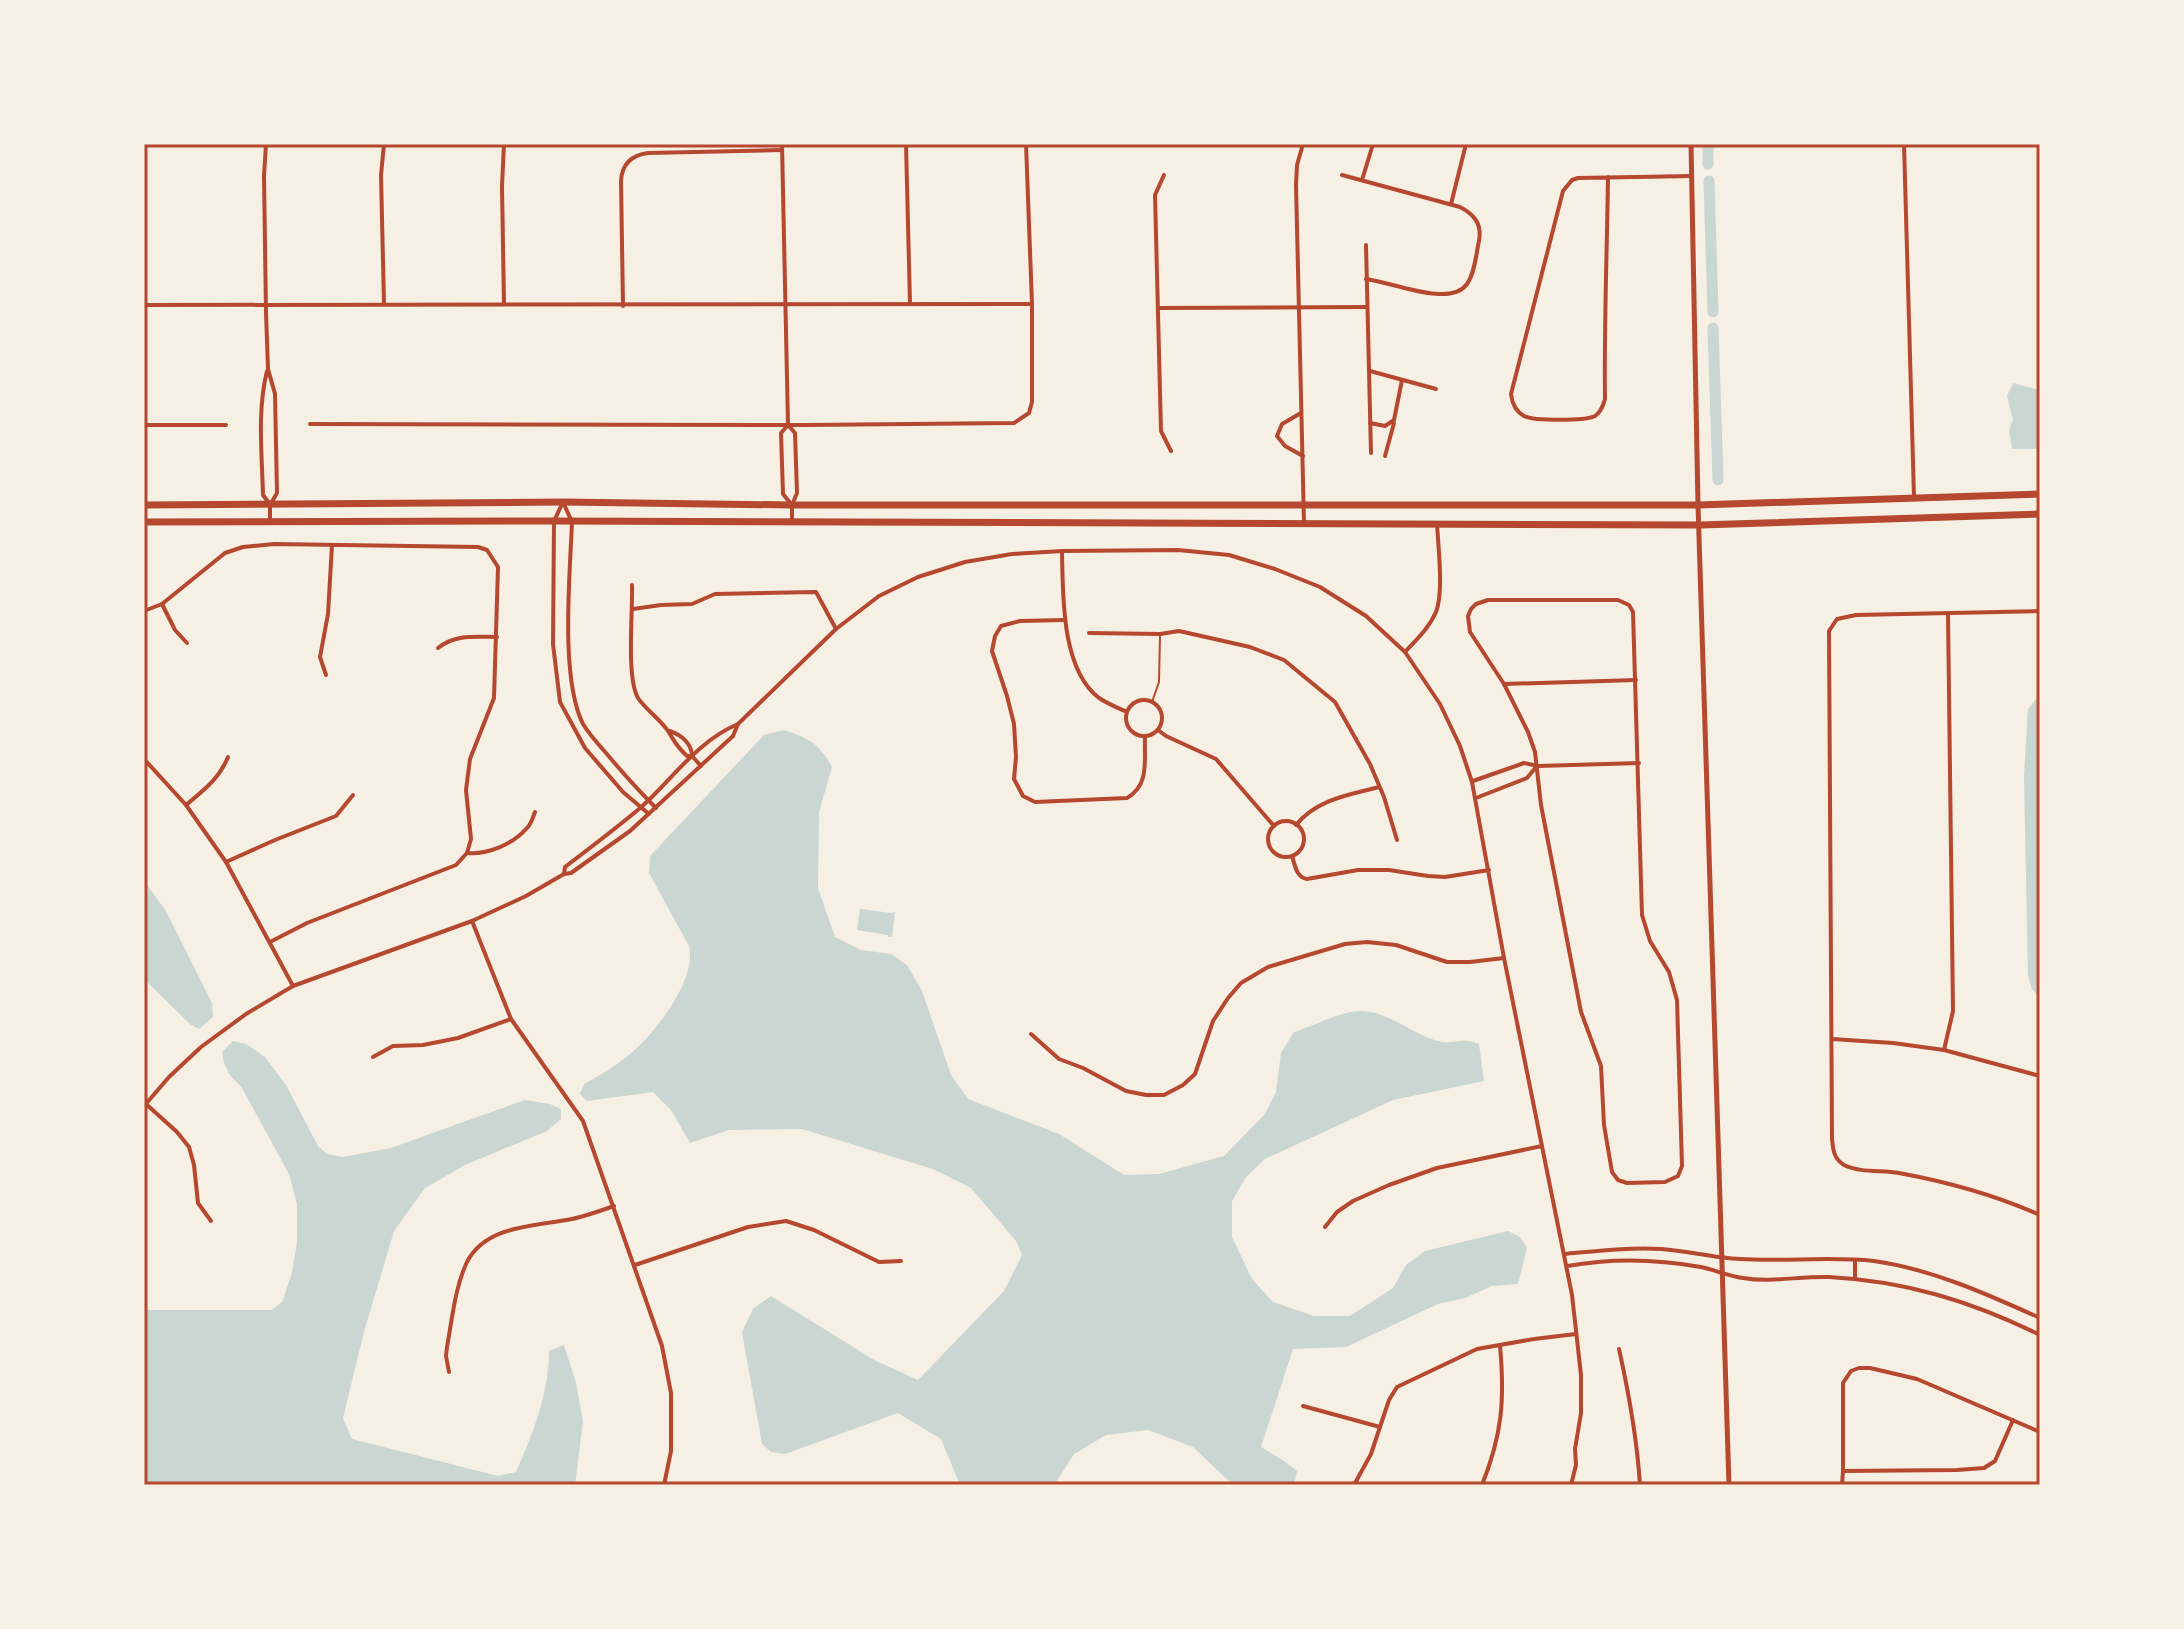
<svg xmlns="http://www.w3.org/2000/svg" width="2184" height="1629" font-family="Mulish,sans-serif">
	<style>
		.water { fill: #c9d6d2 }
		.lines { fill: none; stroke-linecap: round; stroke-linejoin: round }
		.canal { stroke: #c9d6d2; stroke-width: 11 }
		.service { stroke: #b5482f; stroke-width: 2 }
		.minor { stroke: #b5482f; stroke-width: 4 }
		.tertiary { stroke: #b5482f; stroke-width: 5 }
		.primary { stroke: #b5482f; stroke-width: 7 }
		.neatline { fill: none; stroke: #b5482f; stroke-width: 3 }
	</style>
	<rect width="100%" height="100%" fill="#f6efe4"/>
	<!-- water -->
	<g class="water">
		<path d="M 2013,383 L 2040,390 L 2040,449 L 2012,449 L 2009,430 L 2013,420 L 2007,396 Z"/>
		<path d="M 2040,694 L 2040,997 L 2032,989 L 2028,976 L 2024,776 L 2028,709 Z"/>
		<path d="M 784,730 C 810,739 819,743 832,767 L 819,812 L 818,888 L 835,937 L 861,950 L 891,954 L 907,965 L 922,991 L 951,1075 L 968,1099 L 1059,1134 L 1124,1175 L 1159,1174 L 1224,1156 L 1265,1114 L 1276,1092 L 1281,1053 L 1294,1032 C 1315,1026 1337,1012 1360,1011 C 1388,1010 1415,1037 1442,1042 C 1457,1044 1463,1037 1479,1044 L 1484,1081 L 1393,1100 L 1265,1159 L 1246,1177 L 1232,1201 L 1232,1237 L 1252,1279 L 1273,1302 L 1314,1316 L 1350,1316 L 1393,1288 L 1406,1265 L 1425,1251 L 1508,1231 L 1520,1237 L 1527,1248 L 1518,1284 L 1492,1286 L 1465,1298 L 1438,1304 L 1346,1347 L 1293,1349 L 1261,1447 L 1284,1461 L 1297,1471 L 1294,1485 L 1233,1485 L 1193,1447 L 1148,1430 L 1106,1435 L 1074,1454 L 1054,1485 L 960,1485 L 941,1439 L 898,1413 L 785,1454 L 771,1452 L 762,1444 L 742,1332 L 753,1309 L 771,1296 L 874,1360 L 918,1380 L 1004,1291 L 1022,1255 L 1016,1241 L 971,1188 L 933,1169 L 802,1129 L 729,1130 L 690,1143 L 671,1110 L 653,1092 L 587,1101 L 580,1094 L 584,1084 C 605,1073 628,1058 645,1040 C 665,1018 696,976 689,946 L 649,873 L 650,856 L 764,735 Z"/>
		<path d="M 144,881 L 166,911 L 212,1003 L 213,1017 L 199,1029 L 190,1024 L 144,979 Z"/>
		<path d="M 860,909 L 891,913 L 895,912 L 892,937 L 888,937 L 888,935 L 857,930 Z"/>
		<path d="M 233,1041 L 246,1044 L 265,1057 L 286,1085 L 318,1146 L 327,1154 L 343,1157 L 391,1148 L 525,1100 L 550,1104 L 561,1109 L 561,1119 L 547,1131 L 465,1165 L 425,1188 L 394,1231 L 364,1332 L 343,1418 L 352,1439 L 498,1476 L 516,1472 C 533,1434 549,1393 549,1351 L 564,1345 L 576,1383 L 583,1421 L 575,1485 L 144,1485 L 144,1310 L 272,1310 L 282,1302 L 292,1273 L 297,1243 L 297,1204 L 289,1174 L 242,1088 L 230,1075 L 224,1063 L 222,1052 Z"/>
	</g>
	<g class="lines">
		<!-- canal -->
		<g class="canal">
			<path d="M 1708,144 L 1708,164"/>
			<path d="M 1709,181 L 1713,312"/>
			<path d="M 1713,328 L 1718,480"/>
		</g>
		<!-- service -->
		<path class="service" d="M 1152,702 L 1159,682 L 1160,635"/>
		<!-- minor -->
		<g class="minor">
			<path d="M 266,144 L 264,176 L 266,313 L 268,369 L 275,394 L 277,493 L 270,505 L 270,522"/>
			<path d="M 384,144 L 381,175 L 384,304"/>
			<path d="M 504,144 L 502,186 L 504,304"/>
			<path d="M 782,144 L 788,425 L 781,433 L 783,494 L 791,504"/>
			<path d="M 906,144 L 910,304"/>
			<path d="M 1303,144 L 1297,165 L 1296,185 L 1304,523"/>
			<path d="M 1904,144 L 1914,497"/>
			<path d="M 144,149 L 144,144"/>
			<path d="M 1164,175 L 1155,195 L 1161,431 L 1171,451"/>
			<path d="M 1342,175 L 1460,207 C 1475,215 1482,224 1479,241 C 1476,254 1475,273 1467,284 C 1450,308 1392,282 1366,279"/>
			<path d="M 1608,177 C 1607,251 1604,325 1605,399 C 1603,406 1601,412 1595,416 C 1585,421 1534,421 1524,416 C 1515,411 1512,403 1511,394 L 1563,191 L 1572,180 L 1578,178 L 1692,176"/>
			<path d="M 1362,180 L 1373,144"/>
			<path d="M 1451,204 L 1466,144"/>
			<path d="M 1366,245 L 1371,453"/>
			<path d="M 144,250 L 145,305"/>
			<path d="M 144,305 L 1032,304"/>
			<path d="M 623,306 L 621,181 C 622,164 632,155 648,153 L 781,150"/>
			<path d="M 1158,308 L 1367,307"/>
			<path d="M 267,371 C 257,411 262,454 263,495 L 269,503"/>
			<path d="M 1370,371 L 1436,389"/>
			<path d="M 1301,413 L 1282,424 L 1277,436 L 1285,446 L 1303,456"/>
			<path d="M 1370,423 L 1385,426 L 1394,420 L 1402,380"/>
			<path d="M 310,424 L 806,425 L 1014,423 L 1029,413 L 1032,402 L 1032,304 L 1026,144"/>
			<path d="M 144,425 L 226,425"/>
			<path d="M 788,425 L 795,433 L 797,493 L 792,505 L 792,522"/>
			<path d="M 1385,456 L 1394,423"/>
			<path d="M 563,502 L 554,521 L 553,644 L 560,702 L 585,748 L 623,792 L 649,814"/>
			<path d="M 563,502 L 572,522 C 570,575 560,678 583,724 C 589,734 598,744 606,753 C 622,772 638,790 656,808"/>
			<path d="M 1062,551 C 1063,595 1061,669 1099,698 C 1108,704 1118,708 1127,712"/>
			<path d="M 632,585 C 633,612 626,677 638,698 C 646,710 660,719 668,731 C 675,742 676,746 687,756 L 692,756 L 701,766"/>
			<path d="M 1488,600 L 1618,600 L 1629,605 L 1633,612 L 1642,915 L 1650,941 L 1669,972 L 1677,1000 L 1682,1166 L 1678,1176 L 1665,1182 L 1627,1183 L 1618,1180 L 1612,1172 L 1604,1125 L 1601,1066 L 1581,1012 L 1541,805 L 1535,752 L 1528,732 L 1504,684 L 1470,632 L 1468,616 L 1471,609 L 1476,604 Z"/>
			<path d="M 162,604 L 175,630 L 187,643"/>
			<path d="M 633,609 L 661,605 L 692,604 L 715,594 L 816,592 L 836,629"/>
			<path d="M 144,611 L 162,604 L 225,553 L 243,547 L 274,544 L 478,547 L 487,550 L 498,567 L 494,698 L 470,759 L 466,790 L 471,839 L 467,853 L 456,865 L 307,923 L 270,942"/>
			<path d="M 2040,611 L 1856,615 L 1837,619 L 1829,631 L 1832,1139 C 1833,1150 1834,1159 1844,1165 C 1860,1173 1882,1170 1899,1173 C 1948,1182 1995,1195 2040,1215"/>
			<path d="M 1064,620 L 1020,621 L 1001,626 L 995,636 L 992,651 L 1007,696 L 1014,724 L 1016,757 L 1014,779 L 1023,796 L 1035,802 L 1127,798 C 1150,785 1144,760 1145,736"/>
			<path d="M 1089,633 L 1160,634 L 1179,631 L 1250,647 L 1284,660 L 1335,702 L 1370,764 L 1384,797 L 1397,840"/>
			<path d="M 438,648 C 456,634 475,637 497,637"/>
			<path d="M 1405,652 C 1416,640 1429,628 1436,612 C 1444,592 1438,546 1437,523"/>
			<path d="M 326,675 L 320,657 L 328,614 L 332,545"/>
			<path d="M 1504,684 L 1636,680"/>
			<circle cx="1144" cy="718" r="18"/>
			<path d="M 1158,730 L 1166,736 L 1216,759 L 1274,826"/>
			<path d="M 670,731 C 681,735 691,743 692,755"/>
			<path d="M 144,759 L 186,805 L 226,862 L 293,986"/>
			<path d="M 1473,781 L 1524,763 L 1538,766 L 1639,763"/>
			<path d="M 1476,798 L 1527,778 L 1536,767"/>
			<path d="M 186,805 C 204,790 219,779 228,757"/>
			<circle cx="1286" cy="839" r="18"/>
			<path d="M 1296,825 C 1317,799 1349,795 1379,787"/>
			<path d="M 467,853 C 487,855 513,844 526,829 C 531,825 533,817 535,812"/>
			<path d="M 1292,856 C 1295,865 1296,877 1307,879 L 1358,870 L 1389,870 L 1428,876 L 1445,877 L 1489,870"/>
			<path d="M 226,862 L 275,840 L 336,816 L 353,795"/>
			<path d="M 564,874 L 565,867 C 590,848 615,829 639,809 C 671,781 697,741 738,724 L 836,629 L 879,596 L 918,577 L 965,562 L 1012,554 L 1062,551 L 1178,550 L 1229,555 L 1275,569 L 1320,587 L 1366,616 L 1405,652 L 1440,704 L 1460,746 L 1472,782 L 1504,958 L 1572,1295 L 1581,1375 L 1581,1413 L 1575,1449 L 1576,1465 L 1571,1485"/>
			<path d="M 472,921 L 511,1019 L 583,1121 L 662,1346 L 671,1393 L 671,1451 L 664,1485"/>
			<path d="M 1031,1034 L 1059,1059 L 1083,1068 L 1126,1091 L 1146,1095 L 1164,1095 L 1183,1085 L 1195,1074 L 1213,1021 L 1228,998 L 1241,983 L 1268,967 L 1345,944 L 1367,942 L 1396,945 L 1447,962 L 1470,962 L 1504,958"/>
			<path d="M 1832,1039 L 1893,1043 L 1944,1050 L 2040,1076"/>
			<path d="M 1944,1050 L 1953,1011 L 1948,613"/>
			<path d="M 373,1057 L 393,1046 L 423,1045 L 458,1038 L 511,1019"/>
			<path d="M 146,1104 L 177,1132 L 189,1147 L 194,1165 L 198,1203 L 211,1221"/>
			<path d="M 144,1106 L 169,1077 L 201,1047 L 246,1014 L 293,986 L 472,921 L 526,896 L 564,874 L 571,873 L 630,831 L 733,736 L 738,724"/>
			<path d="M 1325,1227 L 1337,1212 L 1353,1201 L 1389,1185 L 1437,1168 L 1542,1146"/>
			<path d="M 1564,1254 C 1597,1251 1629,1247 1662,1249 C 1688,1251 1714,1258 1740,1259 C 1784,1262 1829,1256 1874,1261 C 1931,1269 1987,1294 2040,1318"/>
			<path d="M 635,1265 L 748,1227 L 786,1221 L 814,1230 L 879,1262 L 901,1261"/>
			<path d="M 1567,1266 C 1611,1258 1657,1259 1701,1267 C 1715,1270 1728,1276 1743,1278 C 1770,1283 1800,1276 1829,1277 C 1905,1281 1971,1301 2040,1335"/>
			<path d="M 1855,1278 L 1855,1260"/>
			<path d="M 1619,1349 C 1629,1394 1637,1438 1640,1485"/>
			<path d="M 449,1372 L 446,1356 L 447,1347 C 452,1320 455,1287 467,1262 C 486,1225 536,1226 572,1219 C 586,1216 600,1211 614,1206"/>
			<path d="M 1303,1406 L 1380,1427"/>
			<path d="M 1843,1471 L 1957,1470 L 1984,1468 L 1995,1461 L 2013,1420"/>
			<path d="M 1354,1485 L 1371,1454 L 1389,1400 L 1397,1387 L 1477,1349 L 1534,1339 L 1576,1334"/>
			<path d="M 1482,1485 C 1502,1435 1505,1400 1500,1346"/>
			<path d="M 1842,1485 L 1843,1471 L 1843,1383 L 1851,1371 L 1859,1368 L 1870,1368 L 1917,1379 L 2040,1432"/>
		</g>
		<!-- tertiary -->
		<path class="tertiary" d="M 1691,144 L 1698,505 L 1729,1485"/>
		<!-- primary -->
		<g class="primary">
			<path d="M 144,505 L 563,502 L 792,505 L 1698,505 L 2040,494"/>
			<path d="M 144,522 L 554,521 L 1700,525 L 2040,514"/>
		</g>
	</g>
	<!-- border -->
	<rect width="2184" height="1629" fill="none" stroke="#f6efe4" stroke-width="292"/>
	<rect x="146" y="146" width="1892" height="1337" class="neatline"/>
</svg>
